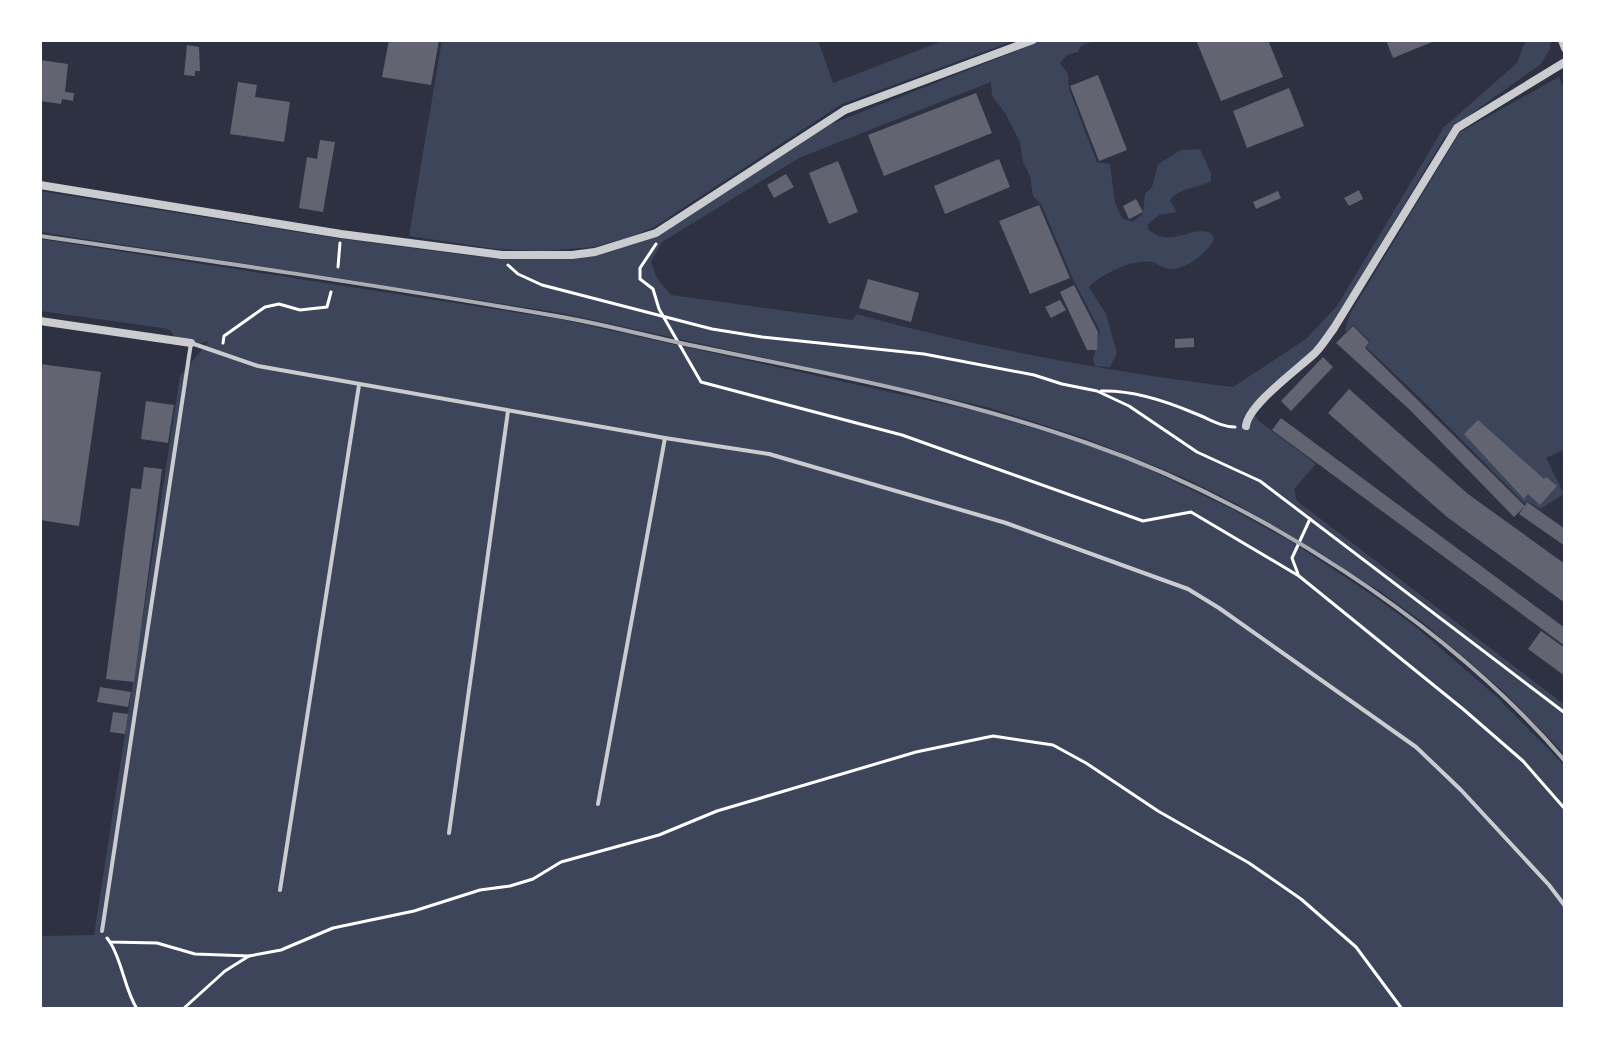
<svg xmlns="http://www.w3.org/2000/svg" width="1605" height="1049" font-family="Rubik,sans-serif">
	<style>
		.green { fill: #3c4559 }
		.building { fill: #626471 }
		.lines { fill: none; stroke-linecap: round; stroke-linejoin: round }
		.path { stroke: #fff; stroke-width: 3 }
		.service { stroke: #caccd0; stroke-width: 4 }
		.minor { stroke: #caccd0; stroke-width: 8 }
		.rail { stroke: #abadb3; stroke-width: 4 }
	</style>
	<rect width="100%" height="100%" fill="#2d3142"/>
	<!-- green -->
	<g class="green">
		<path d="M 442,40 L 818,40 L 833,83 L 945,40 L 1016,40 L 842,104 L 654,227 L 633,236 L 594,247 L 543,251 L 496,249 L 409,236 Z"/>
		<path d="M 1044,40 L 1096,40 L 1081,46 L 1078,52 L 1067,55 L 1060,63 L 1068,74 L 1069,89 L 1097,162 L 1110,164 L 1115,203 L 1122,218 L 1132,222 L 1143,214 L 1145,194 L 1152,187 L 1158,164 L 1181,150 L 1200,149 L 1211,173 L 1211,181 C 1196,189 1181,187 1170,200 L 1177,212 L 1159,215 L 1148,224 L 1148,229 C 1172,250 1188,225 1211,233 L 1214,239 C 1209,252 1184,271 1169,269 C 1163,268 1157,263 1151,262 C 1134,259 1101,274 1089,287 L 1106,314 L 1117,353 L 1110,367 L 1095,366 L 1093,360 L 1100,331 L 1072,277 L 1041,204 L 1033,196 L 1030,176 L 1023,162 L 1020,142 L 1005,113 L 992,96 L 991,82 L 799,158 L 662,242 L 651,262 L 657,278 L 671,295 L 853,320 L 856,314 C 980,348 1105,371 1233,387 L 1306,339 L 1337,306 L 1444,127 L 1517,63 L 1526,40 L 1551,40 L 1550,49 L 1541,64 L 1468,116 L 1444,138 L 1332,326 L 1316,347 L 1250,409 L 1259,421 L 1316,464 L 1294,489 L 1297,501 L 1565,705 L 1565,755 L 1504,692 L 1421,621 L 1381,592 L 1237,504 L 1180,476 L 1087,439 L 987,407 L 561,313 L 40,232 L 40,191 L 335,238 L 496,259 L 572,259 L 635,244 L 658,235 L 831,124 Z"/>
		<path d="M 1559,77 L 1565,92 L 1565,449 L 1546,458 L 1564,494 L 1540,509 L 1527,501 L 1525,504 L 1420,398 L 1366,347 L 1370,341 L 1353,325 L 1346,332 L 1345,329 L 1351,312 L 1460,132 Z"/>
		<path d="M 40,239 L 559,319 L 985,413 L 1084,444 L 1131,461 L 1232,509 L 1297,545 L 1375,597 L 1416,627 L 1497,697 L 1565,766 L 1565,1009 L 40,1009 L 40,936 L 94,935 L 180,376 L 209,341 L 199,344 L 176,339 L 170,330 L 162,328 L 40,311 Z"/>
	</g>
	<!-- building -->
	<g class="building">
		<path d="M 389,40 L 439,40 L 431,85 L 382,77 Z"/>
		<path d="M 1196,40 L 1268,40 L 1283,77 L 1221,101 Z"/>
		<path d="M 1386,40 L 1437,40 L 1393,58 Z"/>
		<path d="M 187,45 L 199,47 L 200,71 L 195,71 L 195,76 L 184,75 Z"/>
		<path d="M 40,60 L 68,64 L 65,92 L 74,93 L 73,101 L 62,99 L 61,104 L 40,101 Z"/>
		<path d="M 1098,75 L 1127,150 L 1099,161 L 1070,86 Z"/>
		<path d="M 238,82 L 257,85 L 255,97 L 290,102 L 284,142 L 230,134 Z"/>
		<path d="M 1289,88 L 1304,126 L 1247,148 L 1233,111 Z"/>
		<path d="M 976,93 L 992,133 L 884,176 L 868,135 Z"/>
		<path d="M 320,140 L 335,142 L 323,212 L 299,208 L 307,157 L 317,159 Z"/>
		<path d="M 999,159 L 1010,187 L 945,214 L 934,186 Z"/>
		<path d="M 838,161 L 858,212 L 829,224 L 809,173 Z"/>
		<path d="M 786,174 L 794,187 L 774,198 L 767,185 Z"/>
		<path d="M 1359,190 L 1363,199 L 1349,206 L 1344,198 Z"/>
		<path d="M 1278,191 L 1281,198 L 1256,209 L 1253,202 Z"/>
		<path d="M 1136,199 L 1143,212 L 1129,219 L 1123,206 Z"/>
		<path d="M 1039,205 L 1070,278 L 1030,294 L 999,221 Z"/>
		<path d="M 868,279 L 919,293 L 911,322 L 859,308 Z"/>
		<path d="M 1074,285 L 1098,332 L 1097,350 L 1087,350 L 1060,292 Z"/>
		<path d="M 1060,300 L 1066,310 L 1051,318 L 1045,307 Z"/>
		<path d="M 1353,326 L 1369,342 L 1365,348 L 1525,506 L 1527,502 L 1565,529 L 1565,546 L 1519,514 L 1525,506 L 1514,517 L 1410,410 L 1336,343 Z"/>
		<path d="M 1194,338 L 1194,347 L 1175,348 L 1175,339 Z"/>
		<path d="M 1323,357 L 1333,367 L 1291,411 L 1281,401 Z"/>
		<path d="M 40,364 L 101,372 L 79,526 L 40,520 Z"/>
		<path d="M 1349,389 L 1468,494 L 1565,564 L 1565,603 L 1447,517 L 1328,413 Z"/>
		<path d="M 146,401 L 174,405 L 168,443 L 141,439 Z"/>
		<path d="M 1281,418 L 1565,628 L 1565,646 L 1272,430 Z"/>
		<path d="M 1478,420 L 1544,479 L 1546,477 L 1557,486 L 1540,505 L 1528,494 L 1524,499 L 1464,434 Z"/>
		<path d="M 144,467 L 162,469 L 134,682 L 106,679 L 131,488 L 141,489 Z"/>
		<path d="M 1541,631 L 1565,648 L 1565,676 L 1528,649 Z"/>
		<path d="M 100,687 L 131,692 L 128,707 L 97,702 Z"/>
		<path d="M 113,712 L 128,714 L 125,734 L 110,732 Z"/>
	</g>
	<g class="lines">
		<!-- path -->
		<g class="path">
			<path d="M 656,244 L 640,268 L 640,279 L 653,289 L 659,309 L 701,382 L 902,435 L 1143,521 L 1191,512 L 1299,576 L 1463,709 L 1523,761 L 1565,809"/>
			<path d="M 508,265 L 518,274 L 542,285 L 712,329 L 762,337 L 924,354 L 1034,375 L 1062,384 L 1097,391 L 1129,406 L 1197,452 L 1260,481 L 1565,713"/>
			<path d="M 338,267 L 340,243"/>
			<path d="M 223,343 L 224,336 L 265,307 L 279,304 L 300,310 L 327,307 L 331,292"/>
			<path d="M 1101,391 C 1131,390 1166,401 1194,413 C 1208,418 1220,427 1235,427"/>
			<path d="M 1298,574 L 1292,558 L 1310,519"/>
			<path d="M 107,938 L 110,942 L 157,943 L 195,954 L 249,956 L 281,950 L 333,928 L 414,911 L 480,890 L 510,886 L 533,879 L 561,862 L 659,835 L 717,811 L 916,752 L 993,736 L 1053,745 L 1086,763 L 1158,811 L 1249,863 L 1301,899 L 1356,947 L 1402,1009"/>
			<path d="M 110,942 C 123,963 124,988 137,1009"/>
			<path d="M 183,1009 L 225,971 L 249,956"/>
		</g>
		<!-- service -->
		<g class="service">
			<path d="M 598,804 L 665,438"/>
			<path d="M 449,833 L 508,411"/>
			<path d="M 280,890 L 359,385"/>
			<path d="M 102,931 L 191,343 L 258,366 L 665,438 L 769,454 L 1006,523 L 1188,589 L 1219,608 L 1416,747 L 1461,790 L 1549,885 L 1565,906"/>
		</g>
		<!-- minor -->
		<g class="minor">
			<path d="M 1562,40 L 1565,48"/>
			<path d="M 40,185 L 341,234 L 502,255 L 572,255 L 595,252 L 656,233 L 845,110 L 1033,40"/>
			<path d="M 40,321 L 191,343"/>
			<path d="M 1246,426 C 1248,405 1298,369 1315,353 C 1322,346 1328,336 1334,328 L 1457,128 L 1565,62"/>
		</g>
		<!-- rail -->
		<path class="rail" d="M 40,236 C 212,261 384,286 556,316 C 599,323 642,335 685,344 C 820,372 957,397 1087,443 C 1258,502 1447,623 1565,761"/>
	</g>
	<!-- border -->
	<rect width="1605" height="1049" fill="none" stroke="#ffffff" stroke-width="84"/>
</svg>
